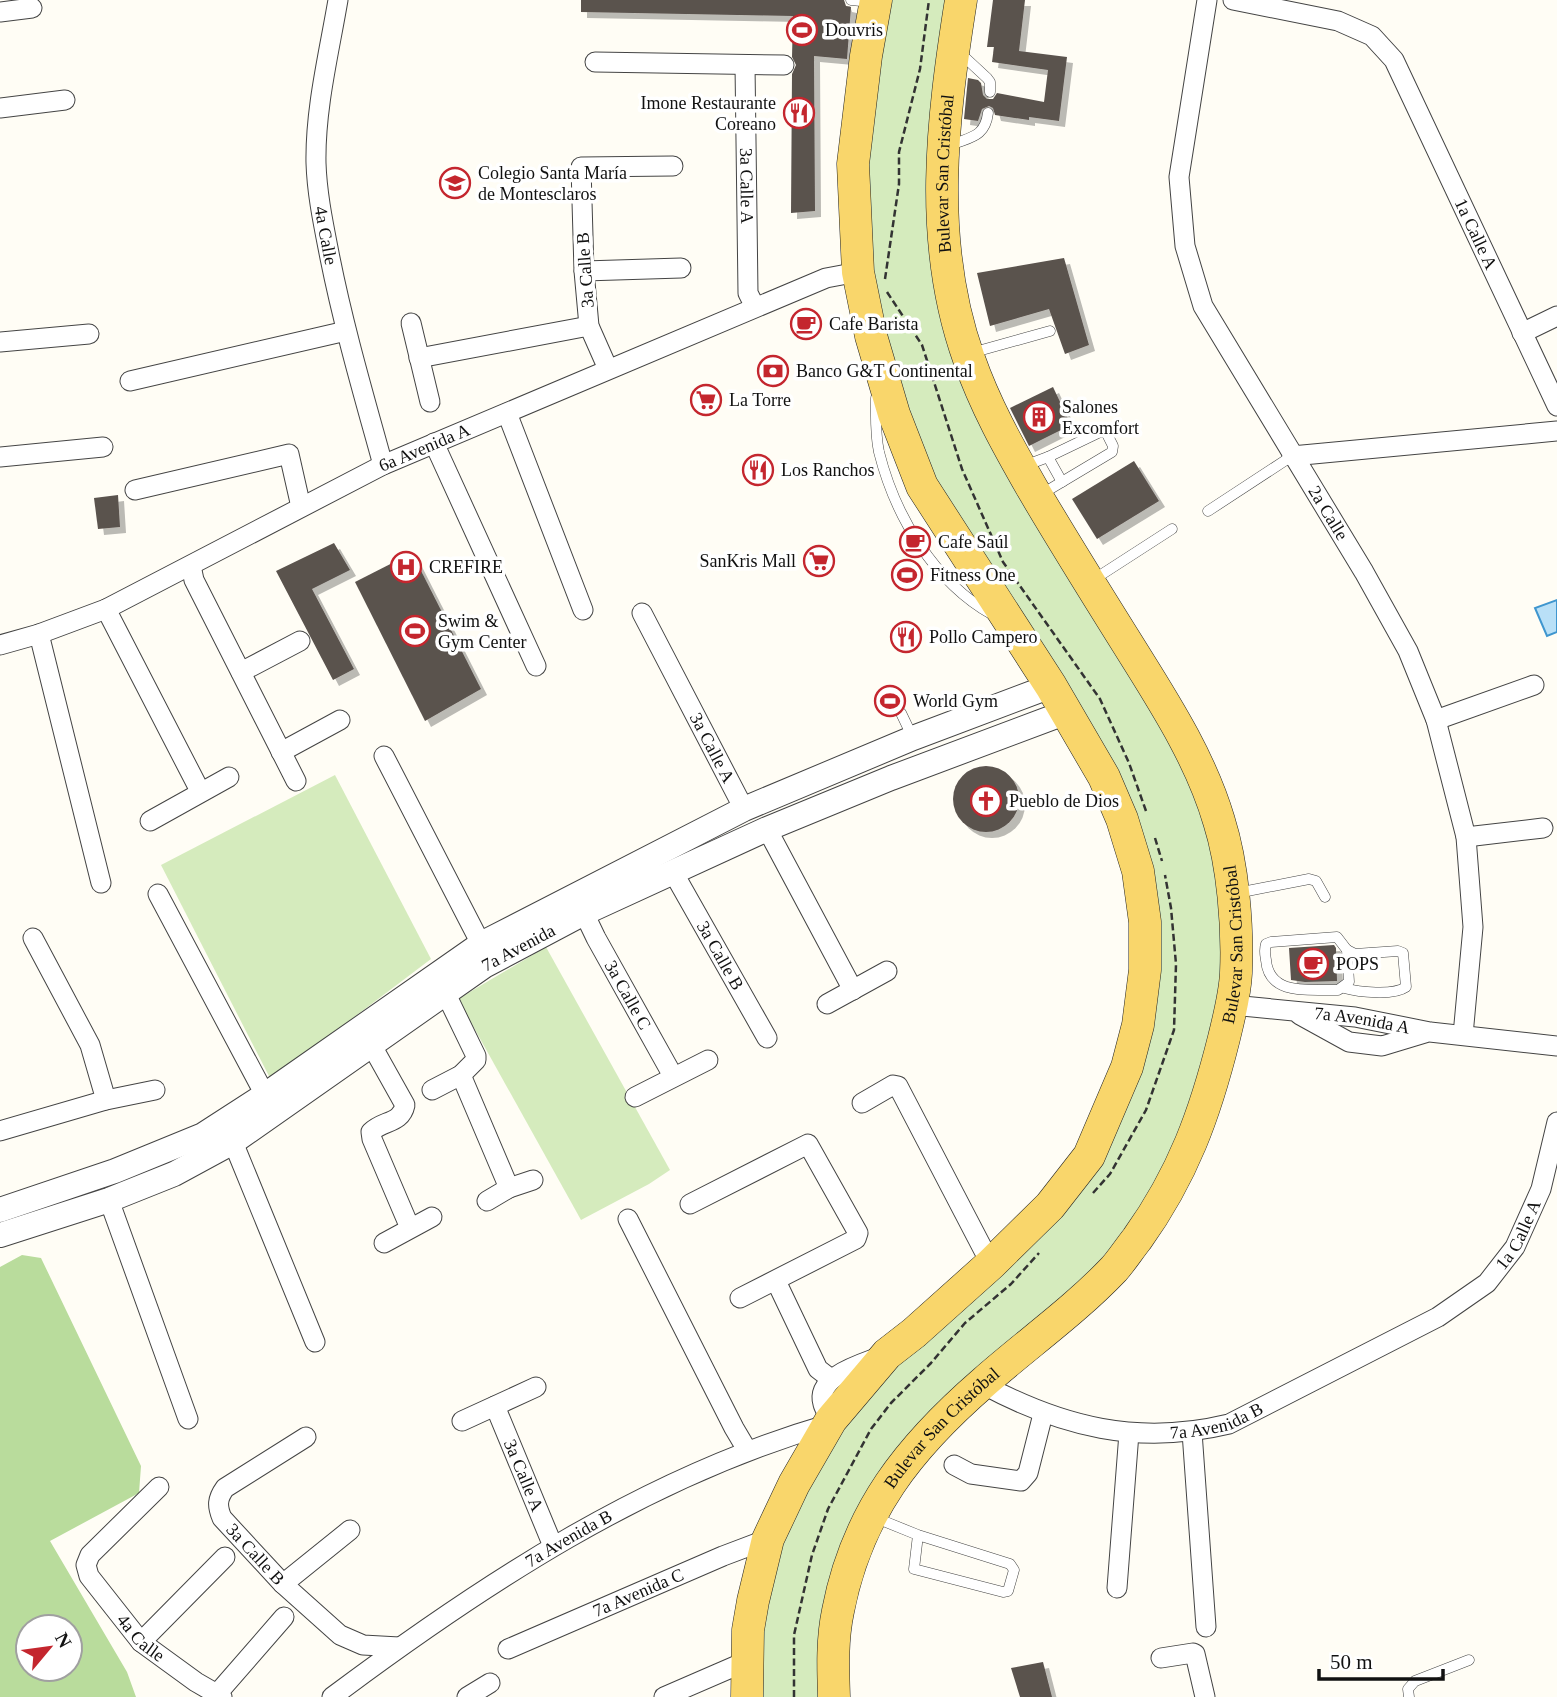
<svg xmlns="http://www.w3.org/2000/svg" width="1557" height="1697" font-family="Georgia,serif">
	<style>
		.green { fill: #d5ebbd }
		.forest { fill: #b9dc9c; fill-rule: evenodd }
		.water { fill: #b9e0f7; stroke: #3f96cf; stroke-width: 2 }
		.building { fill: #5a524d; filter: url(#shadow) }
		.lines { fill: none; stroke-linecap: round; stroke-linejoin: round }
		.service-casing { stroke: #444; stroke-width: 11 }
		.minor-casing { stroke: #444; stroke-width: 21 }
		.tertiary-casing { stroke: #444; stroke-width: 26 }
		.primary-casing { stroke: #222; stroke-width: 33 }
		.path { stroke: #333; stroke-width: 2.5; stroke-dasharray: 7 3.5; stroke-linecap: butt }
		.service { stroke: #fff; stroke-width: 10 }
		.minor { stroke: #fff; stroke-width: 19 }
		.tertiary { stroke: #fff; stroke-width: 24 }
		.primary { stroke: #f9d66b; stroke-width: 32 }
		.labels { text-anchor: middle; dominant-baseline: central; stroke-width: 7; stroke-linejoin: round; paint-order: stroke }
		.poi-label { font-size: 18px; fill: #111; stroke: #fff; text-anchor: start }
		.street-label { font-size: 18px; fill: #111; stroke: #fff }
	</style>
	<defs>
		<filter id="shadow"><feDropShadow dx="6" dy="6" stdDeviation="0" flood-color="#0004"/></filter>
	</defs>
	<rect width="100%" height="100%" fill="#fffdf5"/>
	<!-- green -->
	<g class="green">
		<path d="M 883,0 L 952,0 L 946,294 L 1190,775 L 1212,836 L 1220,925 L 1220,1016 L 1209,1068 L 1145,1209 L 1067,1297 L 880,1481 L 827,1697 L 755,1697 L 775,1541 L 843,1414 L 1041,1225 L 1129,1080 L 1147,878 L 927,480 L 865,270 L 861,172 Z"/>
		<path d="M 335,775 L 431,959 L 271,1080 L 161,865 Z"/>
		<path d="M 546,947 L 670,1170 L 649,1184 L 581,1220 L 458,999 Z"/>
	</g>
	<!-- forest -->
	<path class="forest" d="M 22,1255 L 41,1258 L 141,1466 L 139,1493 L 50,1541 L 127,1672 L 136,1697 L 0,1697 L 0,1267 ZM 28,1627 L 70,1627 L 70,1669 L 28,1669 Z"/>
	<!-- water -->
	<path class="water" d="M 1557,600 L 1557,632 L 1547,636 L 1535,608 Z"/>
	<!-- building -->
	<g class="building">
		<path d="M 581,0 L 844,0 L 846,6 L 851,7 L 847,59 L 814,56 L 815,211 L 791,213 L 792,74 L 796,65 L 792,57 L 793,16 L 581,12 Z"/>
		<path d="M 993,0 L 1025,0 L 1019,51 L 1067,57 L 1059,121 L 1029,117 L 1029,120 L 995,115 L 993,108 L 989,106 L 982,109 L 978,121 L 964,119 L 968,78 L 978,80 L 981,83 L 983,95 L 987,99 L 993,99 L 997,93 L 1044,102 L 1048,70 L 992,62 L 994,47 L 987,47 Z"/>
		<path d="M 1064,258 L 1089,345 L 1065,354 L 1049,309 L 990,326 L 977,273 Z"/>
		<path d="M 1053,387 L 1071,425 L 1029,446 L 1010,408 Z"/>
		<path d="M 1134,461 L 1159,501 L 1097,539 L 1072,499 Z"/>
		<path d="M 118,495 L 120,527 L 98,529 L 94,498 Z"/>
		<path d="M 334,543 L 350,570 L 312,589 L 354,669 L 333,680 L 276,571 Z"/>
		<path d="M 412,553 L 481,689 L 425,721 L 355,582 Z"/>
		<circle cx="986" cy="799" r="33"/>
		<path d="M 1334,945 L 1336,948 L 1337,981 L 1305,982 L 1291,980 L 1289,948 Z"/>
		<path d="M 1043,1662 L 1052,1697 L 1020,1697 L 1011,1668 Z"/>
	</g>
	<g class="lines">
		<!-- service casing -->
		<g class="service-casing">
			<g id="service">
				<path d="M 851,0 L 872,2"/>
				<path d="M 960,53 L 987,78 L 990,82 L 990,92"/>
				<path d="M 949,146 C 969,137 985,138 988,113"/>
				<path d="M 971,353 L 1050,331"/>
				<path d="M 876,398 C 876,416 875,434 879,452 C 895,516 934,582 993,615"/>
				<path d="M 1048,457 L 1062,482"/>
				<path d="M 1024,466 L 1048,457 L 1100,432 L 1106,432 L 1113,446 L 1112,452 L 1040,495"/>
				<path d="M 1208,511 L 1292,456"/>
				<path d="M 1093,580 L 1172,529"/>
				<path d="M 901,713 L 913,738"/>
				<path d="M 1237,893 L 1309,879 L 1316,881 L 1325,897"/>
				<path d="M 1337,937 L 1347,950 L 1349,982 L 1338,990 C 1311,989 1269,997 1266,960 C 1265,954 1264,950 1266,944 L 1271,942 Z"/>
				<path d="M 1344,988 C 1359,992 1393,996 1406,987 L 1403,953 L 1398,951 L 1355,954 L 1347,950"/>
				<path d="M 876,1518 L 918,1535 L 1010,1564 L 1014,1570 L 1008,1591 L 1003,1592 L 914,1569 L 918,1535"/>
				<path d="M 1409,1697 L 1408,1689 L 1415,1681 L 1469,1660"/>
			</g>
		</g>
		<!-- minor casing -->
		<g class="minor-casing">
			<g id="minor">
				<path id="s1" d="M 338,0 C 329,53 315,109 316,163 C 317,195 324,227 330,258 C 344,328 364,396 383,465"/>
				<path id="s2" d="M 1207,0 L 1179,177 L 1185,246 L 1203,306 L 1364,572 L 1408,651 L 1436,720 L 1466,837 L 1473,927 L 1463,1035"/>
				<path id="s3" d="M 1233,0 L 1338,21 L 1372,36 L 1394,60 L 1557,406"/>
				<path d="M 0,12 L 32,8"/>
				<path d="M 595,62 L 784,65"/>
				<path id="s4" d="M 745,65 L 748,293 L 755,307"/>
				<path d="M 0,108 L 65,100"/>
				<path d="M 584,271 L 681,268"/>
				<path d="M 411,323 L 430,402"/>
				<path d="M 1522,333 L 1557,316"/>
				<path d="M 0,342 L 89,334"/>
				<path d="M 419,358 L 589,326"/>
				<path d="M 608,369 L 589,326 L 584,271 L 581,167 L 673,166"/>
				<path d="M 130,381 L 346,331"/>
				<path d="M 507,413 L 583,610"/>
				<path d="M 434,443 L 536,666"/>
				<path d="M 1292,456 L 1557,431"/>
				<path d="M 0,457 L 103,447"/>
				<path d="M 135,490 L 289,454 L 301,507"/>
				<path d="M 191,566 L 194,580 L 296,781"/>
				<path d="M 106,609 L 200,791"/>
				<path id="s5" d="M 642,613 L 744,809"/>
				<path d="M 39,634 L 101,883"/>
				<path id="s6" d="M 0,645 L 39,634 L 106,609 L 383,465 L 826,278 L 858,272"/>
				<path d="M 241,672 L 300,641"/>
				<path d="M 1436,720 L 1534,685"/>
				<path d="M 281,752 L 340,720"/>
				<path d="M 384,756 L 481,944"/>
				<path d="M 150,821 L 229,777"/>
				<path d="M 767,829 L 853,990"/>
				<path d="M 1466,837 L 1543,828"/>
				<path id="s7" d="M 673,872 L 767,1038"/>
				<path d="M 158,894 L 265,1095"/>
				<path id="s8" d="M 584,913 L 596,938 L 673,1076"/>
				<path d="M 33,938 L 90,1045 L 106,1100"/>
				<path d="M 827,1004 L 887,971"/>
				<path id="s9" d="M 1232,1005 L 1355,1017 L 1430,1032 L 1557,1046"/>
				<path d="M 1300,1015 L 1349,1042 L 1382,1046 L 1425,1033"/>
				<path d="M 372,1046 L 405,1105 C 401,1124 383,1120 371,1132 L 372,1139 L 410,1228"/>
				<path d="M 461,1075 L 509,1188"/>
				<path d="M 432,1090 L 461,1075 L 476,1060 L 476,1056 L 445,992"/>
				<path d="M 635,1097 L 708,1060"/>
				<path d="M 862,1103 L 893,1085 L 898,1086 L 984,1251"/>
				<path d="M 0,1131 L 106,1100 L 155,1090"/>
				<path d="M 233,1142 L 315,1342"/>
				<path d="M 109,1200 L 188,1419"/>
				<path d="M 487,1201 L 509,1188 L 533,1180"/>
				<path d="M 690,1204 L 808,1144 L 858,1233 L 856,1239 L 740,1298"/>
				<path d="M 628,1219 L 734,1428 L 747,1450"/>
				<path d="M 384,1243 L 432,1217"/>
				<path d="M 776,1281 L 818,1369 L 831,1379"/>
				<path id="s10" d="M 982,1384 C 1062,1427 1138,1446 1229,1424 L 1438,1317 L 1487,1283 L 1515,1247 L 1541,1189 L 1557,1122"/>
				<path id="s11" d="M 495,1406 L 553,1546"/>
				<path d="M 831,1420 C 829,1415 824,1409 823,1404 C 815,1377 861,1364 879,1357"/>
				<path d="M 462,1421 L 536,1387"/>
				<path d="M 1192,1432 L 1206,1627"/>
				<path id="s12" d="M 306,1437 L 225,1488 C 217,1499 217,1506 222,1518 L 283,1584 L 340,1635 L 363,1645 L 399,1647"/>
				<path d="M 954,1465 L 971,1474 L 1021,1481 L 1028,1473 L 1043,1414"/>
				<path id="s13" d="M 159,1487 L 90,1555 L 86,1565 L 89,1576 L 141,1642 L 196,1682 L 222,1697"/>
				<path d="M 283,1584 L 350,1530"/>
				<path d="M 1117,1588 L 1129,1433"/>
				<path d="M 141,1642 L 225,1557"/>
				<path id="s14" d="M 508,1649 L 723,1556 L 768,1539"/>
				<path d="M 1161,1658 L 1193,1653 L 1195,1654 L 1205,1697"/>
				<path d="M 217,1694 L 284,1617"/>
				<path id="s15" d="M 332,1697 C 483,1584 646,1477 829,1424"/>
				<path d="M 467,1697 L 490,1683"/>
				<path d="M 664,1697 L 747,1661"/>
			</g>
		</g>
		<!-- tertiary casing -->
		<g class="tertiary-casing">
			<g id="tertiary">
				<path d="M 0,1210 L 115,1171 L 203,1135 L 265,1095 L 481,944 L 744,809 L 913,738 L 1051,686"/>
				<path id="s16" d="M 0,1235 L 109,1200 L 174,1174 L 233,1142 L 484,966 L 584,913 L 767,829 L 891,778 L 1067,712"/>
			</g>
		</g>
		<!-- primary casing -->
		<g class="primary-casing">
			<g id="primary">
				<path d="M 747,1697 L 748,1630 L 753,1601 L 768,1539 L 794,1484 L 831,1420 L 887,1354 L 914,1333 L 991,1264 L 1050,1206 L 1089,1156 L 1127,1067 L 1138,1025 L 1145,970 L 1145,922 L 1138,871 L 1122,819 L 1104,777 L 1051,686 L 922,486 L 894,414 L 871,336 L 858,272 L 853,164 L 866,56 L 876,0"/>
				<path id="s17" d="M 834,1697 C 833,1668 832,1639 838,1611 C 857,1512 909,1447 984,1382 C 1027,1344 1074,1311 1114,1269 C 1122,1260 1129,1249 1137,1239 C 1183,1175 1205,1114 1224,1038 C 1229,1017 1235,995 1236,973 C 1238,927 1233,865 1219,821 C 1202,763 1169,710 1137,659 C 1102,603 1066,546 1032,488 C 1008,446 985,405 969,359 C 927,242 942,120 961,0"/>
			</g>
		</g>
		<!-- path -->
		<g class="path">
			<path d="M 885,279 L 899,184 L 899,152 L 920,69 L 929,0"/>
			<path d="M 887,292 L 922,345 L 962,469 L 1003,562 L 1100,699 L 1129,763 L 1146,811"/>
			<path d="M 1155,838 L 1162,861"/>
			<path d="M 1093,1193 L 1110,1174 L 1146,1110 L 1174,1030 L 1176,964 L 1171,908 L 1165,875"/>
			<path d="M 794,1697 L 794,1635 L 812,1555 L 828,1509 L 871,1429 L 891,1403 L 931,1363 L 965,1323 L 1011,1284 L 1039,1253"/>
		</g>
		<!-- service -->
		<use href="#service" class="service"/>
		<!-- minor -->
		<use href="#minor" class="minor"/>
		<!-- tertiary -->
		<use href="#tertiary" class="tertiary"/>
		<!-- primary -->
		<use href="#primary" class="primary"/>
	</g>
	<!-- icons -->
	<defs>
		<g id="stadium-ring" transform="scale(1.575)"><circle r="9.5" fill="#fff" stroke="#c4262e" stroke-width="1.5"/><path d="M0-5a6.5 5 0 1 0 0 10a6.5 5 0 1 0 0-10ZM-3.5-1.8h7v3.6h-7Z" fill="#c4262e"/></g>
		<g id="restaurant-ring" transform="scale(1.575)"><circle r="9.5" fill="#fff" stroke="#c4262e" stroke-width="1.5"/><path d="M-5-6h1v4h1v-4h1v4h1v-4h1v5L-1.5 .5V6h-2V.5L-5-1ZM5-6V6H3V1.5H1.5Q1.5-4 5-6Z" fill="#c4262e"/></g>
		<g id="school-ring" transform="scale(1.575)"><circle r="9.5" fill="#fff" stroke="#c4262e" stroke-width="1.5"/><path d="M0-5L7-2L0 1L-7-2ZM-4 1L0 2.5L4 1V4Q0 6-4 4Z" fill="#c4262e"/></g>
		<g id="cafe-ring" transform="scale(1.575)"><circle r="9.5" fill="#fff" stroke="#c4262e" stroke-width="1.5"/><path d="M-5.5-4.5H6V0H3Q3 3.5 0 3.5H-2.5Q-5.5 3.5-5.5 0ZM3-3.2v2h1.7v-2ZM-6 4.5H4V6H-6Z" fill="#c4262e"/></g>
		<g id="bank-ring" transform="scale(1.575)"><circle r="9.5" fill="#fff" stroke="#c4262e" stroke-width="1.5"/><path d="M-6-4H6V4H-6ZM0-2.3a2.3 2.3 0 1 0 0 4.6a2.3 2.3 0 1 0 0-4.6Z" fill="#c4262e"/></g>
		<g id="supermarket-ring" transform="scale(1.575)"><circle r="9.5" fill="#fff" stroke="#c4262e" stroke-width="1.5"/><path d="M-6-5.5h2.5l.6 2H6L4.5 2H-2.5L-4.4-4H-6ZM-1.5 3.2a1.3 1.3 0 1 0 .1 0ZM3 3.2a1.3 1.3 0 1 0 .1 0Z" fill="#c4262e"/></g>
		<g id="building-ring" transform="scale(1.575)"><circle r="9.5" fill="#fff" stroke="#c4262e" stroke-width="1.5"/><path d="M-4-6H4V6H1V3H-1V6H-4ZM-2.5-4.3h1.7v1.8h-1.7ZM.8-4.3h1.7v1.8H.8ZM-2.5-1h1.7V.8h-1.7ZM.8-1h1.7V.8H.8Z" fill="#c4262e"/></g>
		<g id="hospital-ring" transform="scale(1.575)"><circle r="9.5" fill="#fff" stroke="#c4262e" stroke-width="1.5"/><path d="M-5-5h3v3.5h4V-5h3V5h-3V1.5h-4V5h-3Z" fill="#c4262e"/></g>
		<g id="church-ring" transform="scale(1.575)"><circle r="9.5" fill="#fff" stroke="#c4262e" stroke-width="1.5"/><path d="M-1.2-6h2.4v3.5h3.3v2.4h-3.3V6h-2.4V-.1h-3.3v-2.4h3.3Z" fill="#c4262e"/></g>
	</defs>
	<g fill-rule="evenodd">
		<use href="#stadium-ring" x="802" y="30"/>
		<use href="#restaurant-ring" x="799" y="113"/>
		<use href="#school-ring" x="455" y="183"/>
		<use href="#cafe-ring" x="806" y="324"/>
		<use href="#bank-ring" x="773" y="371"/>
		<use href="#supermarket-ring" x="706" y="400"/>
		<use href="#building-ring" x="1039" y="417"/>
		<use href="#restaurant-ring" x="758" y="470"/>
		<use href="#cafe-ring" x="915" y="542"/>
		<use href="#supermarket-ring" x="819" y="561"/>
		<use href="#hospital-ring" x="406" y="567"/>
		<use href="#stadium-ring" x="907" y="575"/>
		<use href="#stadium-ring" x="415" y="631"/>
		<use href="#restaurant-ring" x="906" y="637"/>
		<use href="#stadium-ring" x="890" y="701"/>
		<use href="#church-ring" x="986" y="801"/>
		<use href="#cafe-ring" x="1313" y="964"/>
	</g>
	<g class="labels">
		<!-- poi labels -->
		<g class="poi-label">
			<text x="825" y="30">Douvris</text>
			<text x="776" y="103" text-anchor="end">Imone Restaurante<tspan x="776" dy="21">Coreano</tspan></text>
			<text x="478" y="173">Colegio Santa María<tspan x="478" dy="21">de Montesclaros</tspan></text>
			<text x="829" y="324">Cafe Barista</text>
			<text x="796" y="371">Banco G&amp;T Continental</text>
			<text x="729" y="400">La Torre</text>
			<text x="1062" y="407">Salones<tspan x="1062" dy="21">Excomfort</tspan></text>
			<text x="781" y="470">Los Ranchos</text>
			<text x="938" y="542">Cafe Saúl</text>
			<text x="796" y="561" text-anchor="end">SanKris Mall</text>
			<text x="429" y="567">CREFIRE</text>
			<text x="930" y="575">Fitness One</text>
			<text x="438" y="621">Swim &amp;<tspan x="438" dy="21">Gym Center</tspan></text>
			<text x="929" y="637">Pollo Campero</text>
			<text x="913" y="701">World Gym</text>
			<text x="1009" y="801">Pueblo de Dios</text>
			<text x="1336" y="964">POPS</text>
		</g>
		<!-- street labels -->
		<g class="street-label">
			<text stroke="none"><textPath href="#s17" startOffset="1729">Bulevar San Cristóbal</textPath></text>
			<text stroke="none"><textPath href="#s4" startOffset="121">3a Calle A</textPath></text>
			<text stroke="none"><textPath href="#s3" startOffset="369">1a Calle A</textPath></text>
			<text stroke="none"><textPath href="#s1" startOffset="238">4a Calle</textPath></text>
			<text transform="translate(585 270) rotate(-94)">3a Calle B</text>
			<text stroke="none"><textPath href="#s6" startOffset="469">6a Avenida A</textPath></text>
			<text stroke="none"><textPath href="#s2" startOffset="553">2a Calle</textPath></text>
			<text stroke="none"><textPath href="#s5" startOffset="152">3a Calle A</textPath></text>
			<text stroke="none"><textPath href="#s17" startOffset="889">Bulevar San Cristóbal</textPath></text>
			<text stroke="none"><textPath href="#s16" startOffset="597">7a Avenida</textPath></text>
			<text stroke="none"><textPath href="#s7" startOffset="96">3a Calle B</textPath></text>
			<text stroke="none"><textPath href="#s8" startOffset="93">3a Calle C</textPath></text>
			<text stroke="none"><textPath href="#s9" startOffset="131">7a Avenida A</textPath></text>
			<text stroke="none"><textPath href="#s10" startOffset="609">1a Calle A</textPath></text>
			<text stroke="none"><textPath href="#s10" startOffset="245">7a Avenida B</textPath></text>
			<text stroke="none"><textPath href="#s17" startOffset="301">Bulevar San Cristóbal</textPath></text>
			<text stroke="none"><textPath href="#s11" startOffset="75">3a Calle A</textPath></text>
			<text stroke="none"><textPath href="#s15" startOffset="285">7a Avenida B</textPath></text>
			<text stroke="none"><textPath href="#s12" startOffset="177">3a Calle B</textPath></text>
			<text stroke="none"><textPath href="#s14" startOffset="142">7a Avenida C</textPath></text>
			<text stroke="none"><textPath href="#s13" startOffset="200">4a Calle</textPath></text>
		</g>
	</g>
	<!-- north arrow -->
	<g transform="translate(49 1648) rotate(61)"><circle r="33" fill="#ffffff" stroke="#a0a0a0" stroke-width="2"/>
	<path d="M0-5L12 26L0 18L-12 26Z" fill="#c4262e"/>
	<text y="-10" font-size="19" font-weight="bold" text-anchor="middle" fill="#111111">N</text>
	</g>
	<!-- scale -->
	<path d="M1319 1669v10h124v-10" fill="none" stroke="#111111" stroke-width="3.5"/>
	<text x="1330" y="1669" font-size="21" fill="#111111" stroke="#ffffff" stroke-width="5" paint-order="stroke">50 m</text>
</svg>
